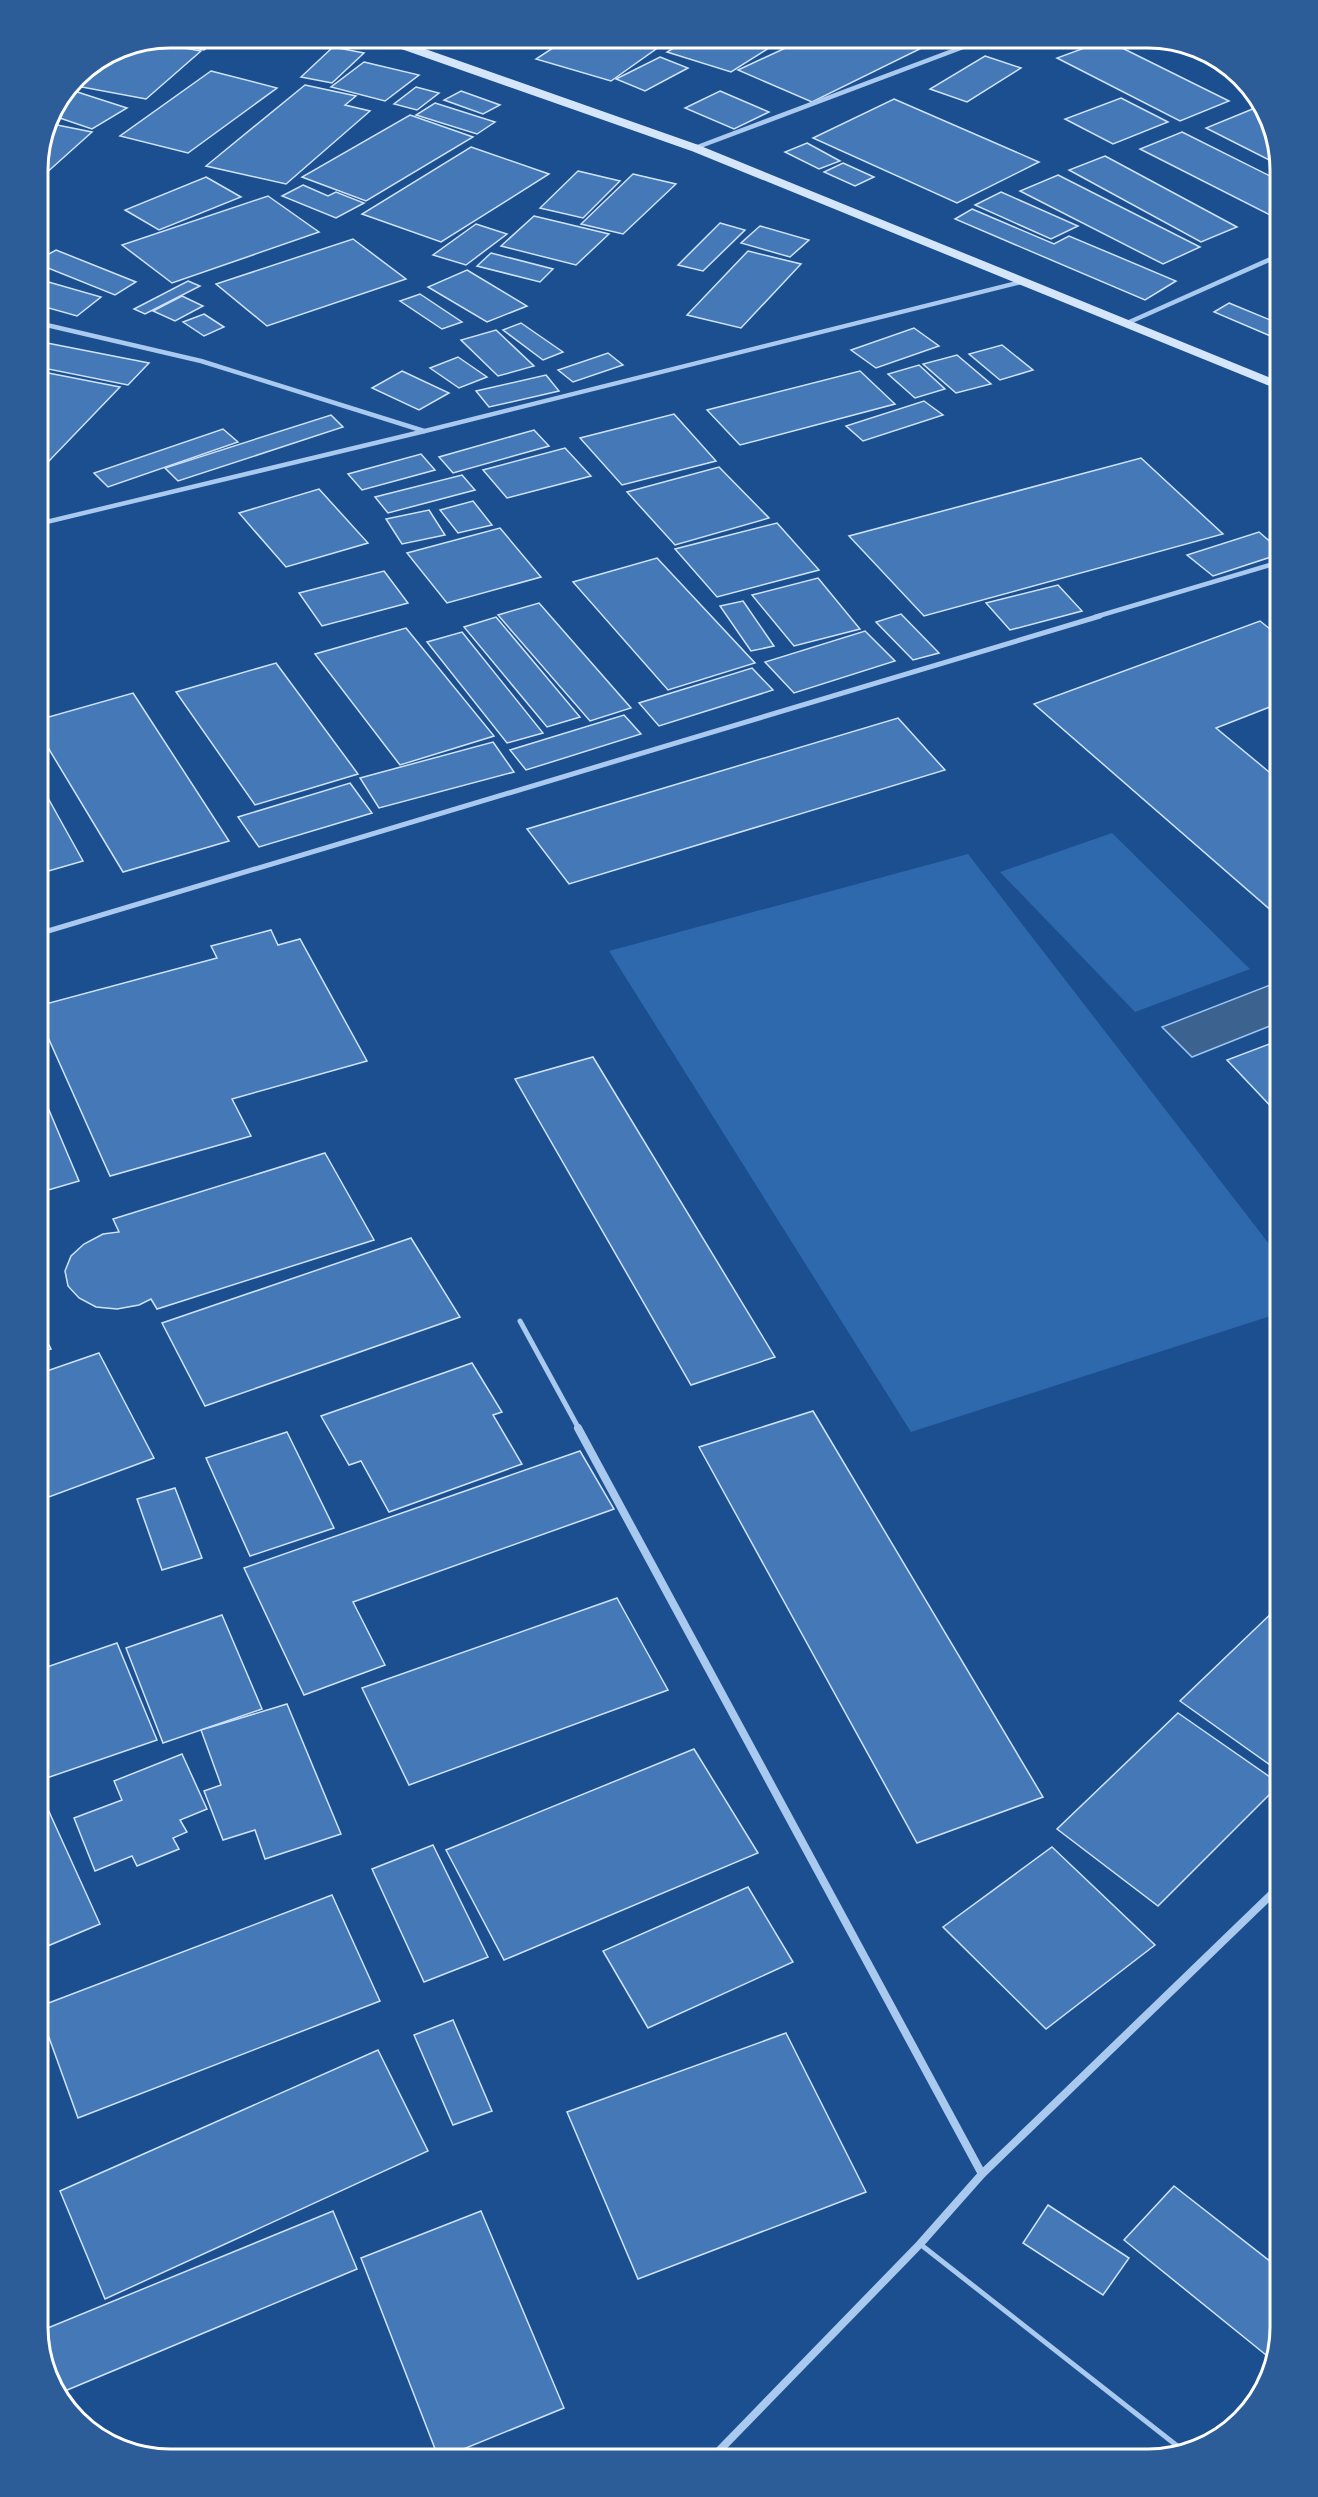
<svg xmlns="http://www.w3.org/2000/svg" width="1318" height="2497" font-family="Helvetica,sans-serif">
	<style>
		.green { fill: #2e69ad }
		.water { fill: #3c6290; stroke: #9cc4f0; stroke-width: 1.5 }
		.building { fill: #4478b7; stroke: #cfe3fa; stroke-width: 1.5 }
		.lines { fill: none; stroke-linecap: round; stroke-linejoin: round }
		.lane { stroke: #a9c9ee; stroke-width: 5 }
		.street-far2 { stroke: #a9c9ee; stroke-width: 4.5 }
		.street-far1 { stroke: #a9c9ee; stroke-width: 5 }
		.street { stroke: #a9c9ee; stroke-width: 8 }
		.secondary { stroke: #d6e6fa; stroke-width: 8 }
		.rim { fill: none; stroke: #fff; stroke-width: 3 }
	</style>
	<rect width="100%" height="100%" fill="#1b4f8f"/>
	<!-- green -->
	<g class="green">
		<path d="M 1112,833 L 1250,969 L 1135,1012 L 1000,872 Z"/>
		<path d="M 968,854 L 1280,1258 L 1280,1313 L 911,1432 L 609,951 Z"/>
	</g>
	<!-- water -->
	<path class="water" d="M 1270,985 L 1280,994 L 1280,1022 L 1192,1057 L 1162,1027 Z"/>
	<!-- building -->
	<g class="building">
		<path d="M 170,38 L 220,38 L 204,50 L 156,40 Z"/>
		<path d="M 547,38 L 564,38 L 548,48 L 535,45 Z"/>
		<path d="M 568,38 L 615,38 L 656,49 L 611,81 L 536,59 Z"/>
		<path d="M 690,38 L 785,38 L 731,72 L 667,52 Z"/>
		<path d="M 807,38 L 936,38 L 940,39 L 812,102 L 738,70 Z"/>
		<path d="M 1106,40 L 1229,101 L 1180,121 L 1057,58 Z"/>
		<path d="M 150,42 L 201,51 L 146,99 L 71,85 L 77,76 L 120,47 Z"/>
		<path d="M 333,47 L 364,53 L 332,83 L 301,77 Z"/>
		<path d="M 985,56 L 1021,68 L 967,102 L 930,89 Z"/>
		<path d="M 660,57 L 688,68 L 645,91 L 616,79 Z"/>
		<path d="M 364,62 L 419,75 L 385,101 L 331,87 Z"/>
		<path d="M 211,71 L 277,88 L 188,153 L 120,136 Z"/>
		<path d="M 305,85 L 356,96 L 345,105 L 370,111 L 286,184 L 206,166 Z"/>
		<path d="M 416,87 L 439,93 L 417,110 L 394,104 Z"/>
		<path d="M 68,89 L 127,108 L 92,129 L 51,115 Z"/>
		<path d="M 461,91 L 500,105 L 483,114 L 444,100 Z"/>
		<path d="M 720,91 L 769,112 L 734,129 L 685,108 Z"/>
		<path d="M 1121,98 L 1168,122 L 1113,144 L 1065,119 Z"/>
		<path d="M 894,99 L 1039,162 L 957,203 L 813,138 Z"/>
		<path d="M 435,103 L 495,122 L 477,134 L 416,115 Z"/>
		<path d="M 1260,106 L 1270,119 L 1279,165 L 1206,128 Z"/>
		<path d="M 410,115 L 473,137 L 366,201 L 302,177 Z"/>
		<path d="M 47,123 L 92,132 L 44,175 L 38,174 L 38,162 Z"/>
		<path d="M 1182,132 L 1280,181 L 1280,211 L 1270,215 L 1140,149 Z"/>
		<path d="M 807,143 L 840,161 L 819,169 L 785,152 Z"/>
		<path d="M 471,147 L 549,174 L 441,242 L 362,214 Z"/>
		<path d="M 1105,156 L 1237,227 L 1201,242 L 1069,170 Z"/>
		<path d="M 843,163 L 874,177 L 855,186 L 824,172 Z"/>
		<path d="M 578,171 L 620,181 L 583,218 L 540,208 Z"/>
		<path d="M 633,174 L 676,184 L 623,234 L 581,224 Z"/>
		<path d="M 1058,175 L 1200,247 L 1163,264 L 1020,191 Z"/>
		<path d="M 206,177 L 241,197 L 159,230 L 125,210 Z"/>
		<path d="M 303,185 L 328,196 L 336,192 L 364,203 L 336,218 L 282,196 Z"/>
		<path d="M 1001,192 L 1078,226 L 1051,239 L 975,205 Z"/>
		<path d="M 268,196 L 319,232 L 172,283 L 122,245 Z"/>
		<path d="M 972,209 L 1054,244 L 1069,236 L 1176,281 L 1145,300 L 955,219 Z"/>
		<path d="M 534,216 L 609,234 L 576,265 L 501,246 Z"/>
		<path d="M 720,223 L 745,230 L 703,271 L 678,265 Z"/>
		<path d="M 476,224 L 507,234 L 466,265 L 433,255 Z"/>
		<path d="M 760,226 L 809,240 L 790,257 L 741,243 Z"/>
		<path d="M 353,239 L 406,279 L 267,326 L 216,284 Z"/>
		<path d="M 56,250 L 136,282 L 115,295 L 38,264 L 38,260 Z"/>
		<path d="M 748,251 L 801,264 L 741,328 L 687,315 Z"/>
		<path d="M 491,253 L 553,269 L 540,282 L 477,266 Z"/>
		<path d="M 467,270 L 527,306 L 487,322 L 428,287 Z"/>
		<path d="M 38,279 L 101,297 L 77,316 L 38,305 Z"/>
		<path d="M 188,281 L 200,286 L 145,314 L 134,309 Z"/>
		<path d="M 420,294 L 462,322 L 442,329 L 400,301 Z"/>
		<path d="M 182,296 L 203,306 L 175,321 L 153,311 Z"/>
		<path d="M 1229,303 L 1280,324 L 1280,340 L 1214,312 Z"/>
		<path d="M 204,314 L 224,327 L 204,336 L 183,322 Z"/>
		<path d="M 521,323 L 563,352 L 543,360 L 503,330 Z"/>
		<path d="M 914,328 L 939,346 L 876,368 L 851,350 Z"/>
		<path d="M 496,330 L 534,366 L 498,376 L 461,340 Z"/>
		<path d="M 47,343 L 149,363 L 128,385 L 38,367 L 38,352 Z"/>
		<path d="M 1002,345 L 1033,370 L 1000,380 L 969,354 Z"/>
		<path d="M 608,353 L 623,365 L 573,382 L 558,370 Z"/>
		<path d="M 957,355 L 991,384 L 956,393 L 923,364 Z"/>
		<path d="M 458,357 L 487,377 L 459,388 L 430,368 Z"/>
		<path d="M 919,365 L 945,389 L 915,398 L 888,374 Z"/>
		<path d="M 38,371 L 120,387 L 49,461 L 38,459 Z"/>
		<path d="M 402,371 L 449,393 L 419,410 L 372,388 Z"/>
		<path d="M 860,371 L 895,404 L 740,445 L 707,410 Z"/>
		<path d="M 546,375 L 559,391 L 489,407 L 476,391 Z"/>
		<path d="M 924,401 L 943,415 L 863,441 L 846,426 Z"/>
		<path d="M 674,414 L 716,461 L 622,485 L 580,438 Z"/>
		<path d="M 331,415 L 343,427 L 178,481 L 165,468 Z"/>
		<path d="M 223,429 L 238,442 L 108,487 L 94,473 Z"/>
		<path d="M 534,430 L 549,446 L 453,473 L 439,457 Z"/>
		<path d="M 565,448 L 591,476 L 507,498 L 483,470 Z"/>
		<path d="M 421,454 L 435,470 L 362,490 L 348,474 Z"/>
		<path d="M 1141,458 L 1223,534 L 924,616 L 849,536 Z"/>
		<path d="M 719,467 L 769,518 L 675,545 L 627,492 Z"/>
		<path d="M 462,475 L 475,490 L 388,513 L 375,497 Z"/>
		<path d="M 319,489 L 368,543 L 286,567 L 239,513 Z"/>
		<path d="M 473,501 L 492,525 L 458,533 L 440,510 Z"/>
		<path d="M 429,510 L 445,535 L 402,544 L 386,519 Z"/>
		<path d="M 777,523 L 819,570 L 717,597 L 675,549 Z"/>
		<path d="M 500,528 L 541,577 L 447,603 L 407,553 Z"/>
		<path d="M 1259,532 L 1280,550 L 1280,554 L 1213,576 L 1187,555 Z"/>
		<path d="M 657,558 L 755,663 L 668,690 L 573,582 Z"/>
		<path d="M 384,571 L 408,603 L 322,626 L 299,593 Z"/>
		<path d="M 818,578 L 860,629 L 794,646 L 752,595 Z"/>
		<path d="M 1058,585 L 1082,611 L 1010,630 L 986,603 Z"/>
		<path d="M 743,601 L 774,646 L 751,651 L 720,606 Z"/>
		<path d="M 539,603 L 631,708 L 590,721 L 498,615 Z"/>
		<path d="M 901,614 L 939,653 L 913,660 L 876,622 Z"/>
		<path d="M 496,617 L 580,717 L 547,727 L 464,627 Z"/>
		<path d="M 1260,621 L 1280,637 L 1280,703 L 1216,728 L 1280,781 L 1280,910 L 1274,913 L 1034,704 Z"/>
		<path d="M 406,628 L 494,736 L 400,765 L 315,654 Z"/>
		<path d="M 865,631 L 895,661 L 794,693 L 765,662 Z"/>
		<path d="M 462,632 L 543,733 L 507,743 L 427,642 Z"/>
		<path d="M 276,663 L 358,774 L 255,805 L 176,692 Z"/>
		<path d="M 752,668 L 773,690 L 659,726 L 639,703 Z"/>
		<path d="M 133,693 L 229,841 L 123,872 L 38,731 L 38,720 Z"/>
		<path d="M 624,715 L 641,734 L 526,770 L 510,750 Z"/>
		<path d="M 898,718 L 945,770 L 569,884 L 527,829 Z"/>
		<path d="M 493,742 L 514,772 L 379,808 L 360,778 Z"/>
		<path d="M 38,780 L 83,861 L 38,874 Z"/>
		<path d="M 350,783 L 372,813 L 259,847 L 238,817 Z"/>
		<path d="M 271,930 L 278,945 L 300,939 L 367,1061 L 232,1099 L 251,1136 L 110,1176 L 38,1015 L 38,1006 L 217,958 L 211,946 Z"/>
		<path d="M 1280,1040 L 1280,1116 L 1227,1060 Z"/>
		<path d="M 593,1057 L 775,1357 L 691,1385 L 515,1079 Z"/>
		<path d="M 38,1084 L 79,1181 L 38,1193 Z"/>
		<path d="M 325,1153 L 374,1240 L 157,1309 L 151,1299 L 139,1305 L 117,1309 L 96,1307 L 79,1298 L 68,1286 L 65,1271 L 71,1256 L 84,1244 L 103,1234 L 119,1232 L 113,1219 Z"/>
		<path d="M 411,1238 L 460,1317 L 205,1406 L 162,1323 Z"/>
		<path d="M 38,1323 L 51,1349 L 38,1353 Z"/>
		<path d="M 99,1353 L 154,1458 L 38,1501 L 38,1374 Z"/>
		<path d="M 472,1363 L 502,1412 L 493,1415 L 522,1464 L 389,1512 L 361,1461 L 349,1465 L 321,1416 Z"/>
		<path d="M 813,1411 L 1043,1797 L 917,1843 L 699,1447 Z"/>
		<path d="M 287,1432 L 334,1528 L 250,1556 L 206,1458 Z"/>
		<path d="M 580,1451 L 614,1509 L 353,1602 L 385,1665 L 304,1695 L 244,1568 Z"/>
		<path d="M 175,1488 L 202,1558 L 162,1570 L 137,1499 Z"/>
		<path d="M 617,1598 L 668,1690 L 409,1785 L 362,1688 Z"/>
		<path d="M 1280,1605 L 1280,1772 L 1180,1701 Z"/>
		<path d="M 222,1615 L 262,1709 L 163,1743 L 126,1648 Z"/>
		<path d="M 117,1643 L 157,1740 L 38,1781 L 38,1670 Z"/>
		<path d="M 287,1704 L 341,1834 L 265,1859 L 255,1830 L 223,1840 L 204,1791 L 221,1785 L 201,1730 Z"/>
		<path d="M 1178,1713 L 1280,1784 L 1158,1906 L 1057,1829 Z"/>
		<path d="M 694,1749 L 758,1853 L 504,1960 L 446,1850 Z"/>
		<path d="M 182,1754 L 207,1809 L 180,1820 L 187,1832 L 173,1838 L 179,1849 L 137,1866 L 132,1856 L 95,1871 L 74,1818 L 122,1800 L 114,1781 Z"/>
		<path d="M 46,1805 L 100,1924 L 38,1950 L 38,1808 Z"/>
		<path d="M 433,1845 L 488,1957 L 424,1982 L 372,1869 Z"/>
		<path d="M 1052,1847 L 1155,1945 L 1046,2029 L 943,1927 Z"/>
		<path d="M 748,1887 L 793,1962 L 648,2028 L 603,1951 Z"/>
		<path d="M 332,1895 L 380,2001 L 78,2118 L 38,2007 Z"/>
		<path d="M 453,2020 L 492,2111 L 453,2125 L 414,2035 Z"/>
		<path d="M 786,2033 L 866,2192 L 638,2279 L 567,2112 Z"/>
		<path d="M 378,2050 L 428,2151 L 105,2299 L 60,2191 Z"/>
		<path d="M 1174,2186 L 1280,2269 L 1280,2327 L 1271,2359 L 1124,2240 Z"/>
		<path d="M 1048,2205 L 1129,2258 L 1103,2295 L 1023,2243 Z"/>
		<path d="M 333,2211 L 357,2269 L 60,2393 L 48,2378 L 38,2332 Z"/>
		<path d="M 481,2211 L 564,2408 L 439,2459 L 361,2258 Z"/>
	</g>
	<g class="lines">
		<!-- lane -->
		<path class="lane" d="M 920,2244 L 1185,2452"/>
		<!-- street-far2 -->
		<g class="street-far2">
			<path d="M 695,148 L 987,38"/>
			<path d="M 38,323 L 201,361 L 424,431"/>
			<path d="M 1125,324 L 1280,255"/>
			<path d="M 38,524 L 425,431 L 1021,282"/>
			<path d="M 1095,617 L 1280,562"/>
		</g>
		<!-- street-far1 -->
		<g class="street-far1">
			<path d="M 38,934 L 1100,616"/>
			<path d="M 520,1321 L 579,1429"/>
		</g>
		<!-- street -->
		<g class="street">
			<path d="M 578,1428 L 982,2174"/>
			<path d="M 711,2459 L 920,2244 L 982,2174 L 1280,1886"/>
		</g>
		<!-- secondary -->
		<path class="secondary" d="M 382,38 L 695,148 L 1280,386"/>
	</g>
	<!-- crop -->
	<path d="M0 0H1318V2497H0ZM170 48H1148A122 122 0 0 1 1270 170V2327A122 122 0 0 1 1148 2449H170A122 122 0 0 1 48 2327V170A122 122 0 0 1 170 48Z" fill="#2d5d98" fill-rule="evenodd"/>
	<path class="rim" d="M170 48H1148A122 122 0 0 1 1270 170V2327A122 122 0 0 1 1148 2449H170A122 122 0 0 1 48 2327V170A122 122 0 0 1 170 48Z"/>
</svg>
